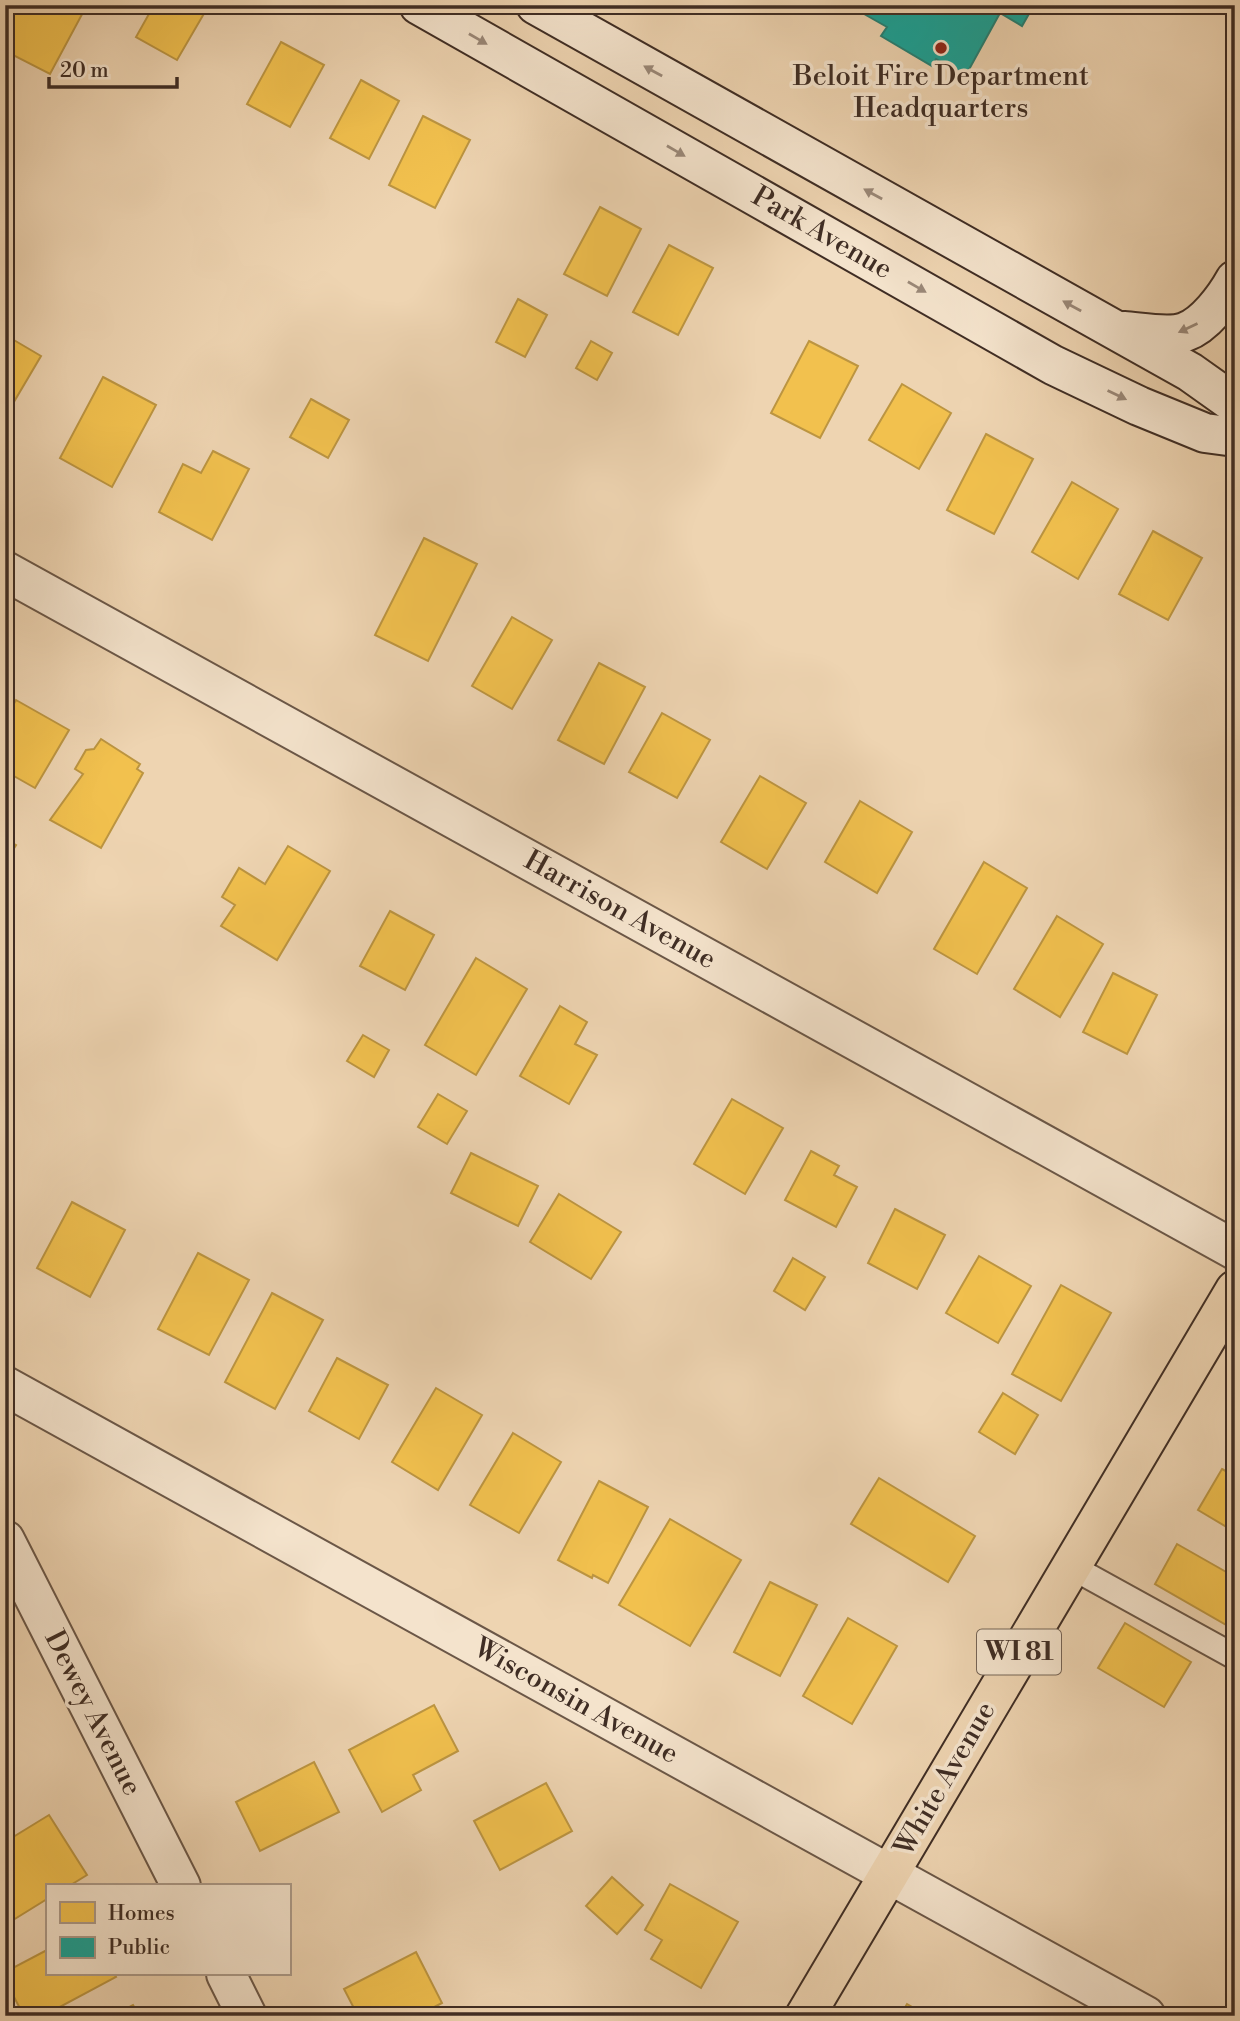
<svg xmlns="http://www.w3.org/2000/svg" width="1240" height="2021" font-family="'Libre Bodoni',serif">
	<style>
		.homes { fill: #f2c14e; stroke: #bc9541; stroke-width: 2 }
		.public { fill: #17a398; stroke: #238075; stroke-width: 2 }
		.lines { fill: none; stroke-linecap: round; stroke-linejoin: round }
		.lane-casing { stroke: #6b5747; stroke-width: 28 }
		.street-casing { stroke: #6b5747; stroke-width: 42 }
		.secondary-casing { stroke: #3f2d24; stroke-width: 42 }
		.primary-casing { stroke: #3f2d24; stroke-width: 42 }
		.lane { stroke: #f4e3cc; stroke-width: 24 }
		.street { stroke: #f4e3cc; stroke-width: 38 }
		.secondary { stroke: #f4e3cc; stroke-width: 38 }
		.primary { stroke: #eed4b1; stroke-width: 38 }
		.oneway { fill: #9a8878 }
		.poi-dot { fill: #8f2418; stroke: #f4e3cc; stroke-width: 2.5 }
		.labels { text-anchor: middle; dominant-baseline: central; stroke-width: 7; stroke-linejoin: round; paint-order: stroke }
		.shield { fill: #f4e3cc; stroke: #756456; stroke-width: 2 }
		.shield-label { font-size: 26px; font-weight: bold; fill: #3f2d24 }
		.poi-label { font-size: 28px; fill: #3f2d24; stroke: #f4e3cc }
		.street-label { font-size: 28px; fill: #3f2d24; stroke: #f4e3cc }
	</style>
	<rect width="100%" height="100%" fill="#eed4b1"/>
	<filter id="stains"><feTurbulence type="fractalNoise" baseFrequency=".00286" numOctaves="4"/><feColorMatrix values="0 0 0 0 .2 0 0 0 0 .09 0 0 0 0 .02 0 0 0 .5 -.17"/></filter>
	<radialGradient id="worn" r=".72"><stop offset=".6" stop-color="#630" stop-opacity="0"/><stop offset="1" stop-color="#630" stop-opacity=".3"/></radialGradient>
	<!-- homes -->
	<g class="homes">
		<path d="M 13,5 L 87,5 L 50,74 L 5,51 L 5,20 Z"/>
		<path d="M 154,5 L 209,5 L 177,60 L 136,37 Z"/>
		<path d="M 281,42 L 324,65 L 290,127 L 247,104 Z"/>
		<path d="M 361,80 L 399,101 L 369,159 L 330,138 Z"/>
		<path d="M 423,116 L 470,140 L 435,208 L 389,185 Z"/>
		<path d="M 600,207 L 641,229 L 607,296 L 564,274 Z"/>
		<path d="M 669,245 L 713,268 L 678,335 L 633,312 Z"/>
		<path d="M 518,299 L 547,315 L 525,357 L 496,342 Z"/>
		<path d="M 7,336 L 41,356 L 5,417 L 5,340 Z"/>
		<path d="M 591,341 L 612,353 L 597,380 L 576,368 Z"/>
		<path d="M 809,341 L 858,366 L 820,438 L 771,413 Z"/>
		<path d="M 103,377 L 156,405 L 112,487 L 60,458 Z"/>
		<path d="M 902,384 L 951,413 L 919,469 L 869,440 Z"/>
		<path d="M 311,399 L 349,420 L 328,458 L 290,437 Z"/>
		<path d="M 986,434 L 1033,459 L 994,534 L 947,510 Z"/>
		<path d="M 213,451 L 249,469 L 212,540 L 159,512 L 183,464 L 201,473 Z"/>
		<path d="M 1072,482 L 1118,509 L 1078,579 L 1032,552 Z"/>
		<path d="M 1153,531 L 1202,558 L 1168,620 L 1119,594 Z"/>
		<path d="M 424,538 L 477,564 L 428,661 L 375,635 Z"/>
		<path d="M 512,617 L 552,640 L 512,709 L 472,686 Z"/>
		<path d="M 599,663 L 645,687 L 604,764 L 558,740 Z"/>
		<path d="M 16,700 L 69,730 L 35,788 L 5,771 L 5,719 Z"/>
		<path d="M 662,713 L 710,740 L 677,798 L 629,772 Z"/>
		<path d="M 101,739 L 140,764 L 137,769 L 143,773 L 101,848 L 50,820 L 83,774 L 75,769 L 86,750 L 94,749 Z"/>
		<path d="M 760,776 L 806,803 L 767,869 L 721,842 Z"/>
		<path d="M 860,801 L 912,832 L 877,893 L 825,862 Z"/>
		<path d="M 5,839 L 16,845 L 5,863 Z"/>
		<path d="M 288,846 L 330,871 L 277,960 L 221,926 L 235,905 L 222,897 L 239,868 L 265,884 Z"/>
		<path d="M 984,862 L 1027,888 L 977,974 L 934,949 Z"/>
		<path d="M 390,911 L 434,935 L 405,990 L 360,966 Z"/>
		<path d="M 1057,916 L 1103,944 L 1060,1017 L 1014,989 Z"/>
		<path d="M 476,958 L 527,989 L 476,1075 L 425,1045 Z"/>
		<path d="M 1113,973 L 1157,995 L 1127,1054 L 1083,1032 Z"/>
		<path d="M 560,1006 L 587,1022 L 575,1044 L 597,1055 L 569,1104 L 520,1076 Z"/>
		<path d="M 363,1035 L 389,1050 L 374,1077 L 347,1061 Z"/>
		<path d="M 438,1094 L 467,1111 L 447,1144 L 418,1127 Z"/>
		<path d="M 732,1099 L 783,1128 L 745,1194 L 694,1164 Z"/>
		<path d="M 811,1151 L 839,1166 L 834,1175 L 857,1187 L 836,1227 L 785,1200 Z"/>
		<path d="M 471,1153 L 538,1186 L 518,1226 L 451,1193 Z"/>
		<path d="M 559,1194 L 621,1232 L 591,1279 L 530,1242 Z"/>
		<path d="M 72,1202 L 125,1230 L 90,1297 L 37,1268 Z"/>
		<path d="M 895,1209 L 945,1235 L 917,1289 L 868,1263 Z"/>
		<path d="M 198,1253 L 249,1280 L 209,1355 L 158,1329 Z"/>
		<path d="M 979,1256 L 1031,1286 L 998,1343 L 946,1313 Z"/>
		<path d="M 793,1258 L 825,1277 L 805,1310 L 774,1291 Z"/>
		<path d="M 1061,1285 L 1111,1313 L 1061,1401 L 1012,1374 Z"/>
		<path d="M 272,1293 L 323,1320 L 275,1409 L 225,1382 Z"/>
		<path d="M 337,1358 L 388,1385 L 359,1439 L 309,1411 Z"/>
		<path d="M 436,1388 L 482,1415 L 438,1490 L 392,1462 Z"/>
		<path d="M 1003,1393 L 1038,1415 L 1015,1454 L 979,1432 Z"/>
		<path d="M 513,1433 L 561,1462 L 519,1533 L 470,1505 Z"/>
		<path d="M 1222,1469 L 1235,1476 L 1235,1532 L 1198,1510 Z"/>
		<path d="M 879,1478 L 975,1536 L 948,1582 L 851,1524 Z"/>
		<path d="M 599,1481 L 648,1507 L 608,1583 L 593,1575 L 592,1578 L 558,1560 Z"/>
		<path d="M 670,1519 L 741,1560 L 690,1646 L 619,1605 Z"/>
		<path d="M 1177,1544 L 1235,1577 L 1235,1630 L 1155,1584 Z"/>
		<path d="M 770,1582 L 817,1605 L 780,1676 L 734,1652 Z"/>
		<path d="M 848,1618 L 897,1646 L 852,1724 L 803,1696 Z"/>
		<path d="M 1125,1623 L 1191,1662 L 1164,1707 L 1098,1668 Z"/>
		<path d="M 434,1705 L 458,1751 L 413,1775 L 421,1790 L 382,1812 L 349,1750 Z"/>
		<path d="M 314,1762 L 339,1812 L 260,1851 L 236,1802 Z"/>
		<path d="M 546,1783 L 572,1831 L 500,1870 L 474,1821 Z"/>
		<path d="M 49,1815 L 87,1875 L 69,1886 L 47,1886 L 47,1899 L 5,1925 L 5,1842 Z"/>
		<path d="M 612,1877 L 643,1905 L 617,1934 L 586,1906 Z"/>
		<path d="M 670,1884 L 738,1922 L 701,1988 L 651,1959 L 662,1940 L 645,1930 Z"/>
		<path d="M 47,1950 L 47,1974 L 114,1974 L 116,1977 L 43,2016 L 24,2016 L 5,1980 L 5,1972 Z"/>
		<path d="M 416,1952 L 442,2003 L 417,2016 L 358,2016 L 344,1989 Z"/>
		<path d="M 907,2004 L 928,2016 L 900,2016 Z"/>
		<path d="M 133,2005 L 139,2016 L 112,2016 Z"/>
	</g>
	<!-- public -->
	<path class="public" d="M 860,5 L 1034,5 L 1022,26 L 1000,13 L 966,75 L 936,59 L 932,66 L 881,36 L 887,27 L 857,10 Z"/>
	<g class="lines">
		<!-- lane casing -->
		<g class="lane-casing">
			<path id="lane" d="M 1070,1566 L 1235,1657"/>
		</g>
		<!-- street casing -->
		<g class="street-casing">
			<g id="street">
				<path d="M 5,571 L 1235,1250"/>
				<path d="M 5,1386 L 1146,2016"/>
				<path d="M 5,1540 L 181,1886"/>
				<path d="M 226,1974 L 247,2016"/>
			</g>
		</g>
		<!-- secondary casing -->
		<g class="secondary-casing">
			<g id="secondary">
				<path d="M 419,5 L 1053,365 L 1139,406 L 1205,433 L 1235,437"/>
				<path d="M 536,5 L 1190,372 L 1235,404"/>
				<path d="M 1124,331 C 1140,332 1169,338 1185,332 C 1205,325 1225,298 1235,280"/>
			</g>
		</g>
		<!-- primary casing -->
		<g class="primary-casing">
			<path id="primary" d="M 805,2016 L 1235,1290"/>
		</g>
		<!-- lane -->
		<use href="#lane" class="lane"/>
		<!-- street -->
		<use href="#street" class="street"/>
		<!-- secondary -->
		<use href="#secondary" class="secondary"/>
		<!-- primary -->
		<use href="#primary" class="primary"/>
	</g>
	<!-- one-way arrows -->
	<defs><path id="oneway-solid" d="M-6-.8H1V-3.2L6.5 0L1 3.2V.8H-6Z" transform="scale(1.75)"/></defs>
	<g class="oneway">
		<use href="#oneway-solid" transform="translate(478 39) rotate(30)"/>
		<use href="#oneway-solid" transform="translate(653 71) rotate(-151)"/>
		<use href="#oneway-solid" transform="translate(676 151) rotate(30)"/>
		<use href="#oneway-solid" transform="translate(873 194) rotate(-151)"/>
		<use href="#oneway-solid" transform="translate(917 287) rotate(30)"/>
		<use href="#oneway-solid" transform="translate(1072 306) rotate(-151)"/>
		<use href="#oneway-solid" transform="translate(1188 328) rotate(155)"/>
		<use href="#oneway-solid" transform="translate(1117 395) rotate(26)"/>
	</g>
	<!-- markers -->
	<circle class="poi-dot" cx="941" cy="48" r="7"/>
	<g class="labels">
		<!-- shield labels -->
		<rect class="shield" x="977" y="1629.5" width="84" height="45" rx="5"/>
		<g class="shield-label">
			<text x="1019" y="1652">WI 81</text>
		</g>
		<!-- poi labels -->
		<g class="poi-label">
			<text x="941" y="76">Beloit Fire Department<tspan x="941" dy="32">Headquarters</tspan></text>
		</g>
		<!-- street labels -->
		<g class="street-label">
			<text transform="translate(822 233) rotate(30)">Park Avenue</text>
			<text transform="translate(620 910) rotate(29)">Harrison Avenue</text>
			<text transform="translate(576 1701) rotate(29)">Wisconsin Avenue</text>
			<text transform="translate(93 1713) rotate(63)">Dewey Avenue</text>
			<text transform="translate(945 1779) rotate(-60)">White Avenue</text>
		</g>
	</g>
	<!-- margin -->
	<rect width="1240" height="2021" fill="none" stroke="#eed4b1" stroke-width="28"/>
	<rect x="7" y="7" width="1226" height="2007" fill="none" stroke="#3f2d24" stroke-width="3.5"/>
	<rect x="14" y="14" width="1212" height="1993" fill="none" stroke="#3f2d24" stroke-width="2"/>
	<!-- legend -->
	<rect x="46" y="1884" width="245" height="91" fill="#f4e3cc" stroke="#ac9a89" stroke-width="2"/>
	<rect x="60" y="1902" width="35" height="21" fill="#f2c14e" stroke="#ac9a89" stroke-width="2"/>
	<text x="108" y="1920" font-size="21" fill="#3f2d24">Homes</text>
	<rect x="60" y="1937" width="35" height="21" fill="#17a398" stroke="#ac9a89" stroke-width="2"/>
	<text x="108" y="1954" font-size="21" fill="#3f2d24">Public</text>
	<!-- scale -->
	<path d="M49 77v10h128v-10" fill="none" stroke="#3f2d24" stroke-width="3.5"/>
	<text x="60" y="77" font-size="21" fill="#3f2d24" stroke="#f4e3cc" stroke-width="5" paint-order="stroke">20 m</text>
	<rect width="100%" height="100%" filter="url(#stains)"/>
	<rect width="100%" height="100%" fill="url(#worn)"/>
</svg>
